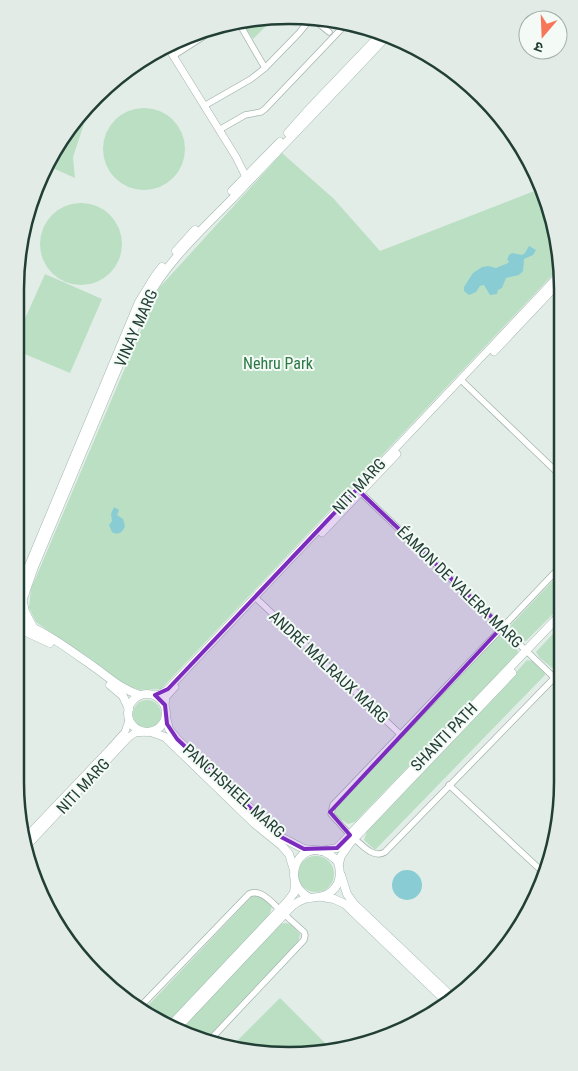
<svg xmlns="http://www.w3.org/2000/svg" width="578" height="1071" font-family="'Roboto Condensed','Noto Sans Devanagari',sans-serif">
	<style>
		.green { fill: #bbdfc3 }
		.water { fill: #8accd4 }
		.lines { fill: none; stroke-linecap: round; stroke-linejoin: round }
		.minor-casing { stroke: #a5b5af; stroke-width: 7 }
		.tertiary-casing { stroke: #a5b5af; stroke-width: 8 }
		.secondary-casing { stroke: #a1b9b0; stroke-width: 9 }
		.minor { stroke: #fff; stroke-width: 5.5 }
		.tertiary { stroke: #fff; stroke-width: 7 }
		.secondary { stroke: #fff; stroke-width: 8 }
		.marked { fill: #7b2cbf; fill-opacity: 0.2; stroke: #7b2cbf; stroke-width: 4; stroke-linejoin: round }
		.labels { text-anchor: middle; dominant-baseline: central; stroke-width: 4; stroke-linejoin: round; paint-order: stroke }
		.street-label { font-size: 16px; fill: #223f36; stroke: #f4faf6 }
		.park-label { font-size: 16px; fill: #2b7844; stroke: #f4faf6 }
		.rim { fill: none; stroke: #223f36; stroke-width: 2.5 }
	</style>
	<rect width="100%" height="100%" fill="#e3ede8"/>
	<!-- green -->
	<g class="green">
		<path d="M 271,21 L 253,39 L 242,23 Z"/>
		<path d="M 96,101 L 84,124 L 73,157 L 75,178 L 46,165 L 52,152 Z"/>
		<circle cx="144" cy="149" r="41"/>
		<path d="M 282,153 L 334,199 L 380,251 L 542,188 C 553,209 561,242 561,266 L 161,689 L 133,690 L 36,622 L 29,608 L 31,589 L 159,288 Z"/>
		<circle cx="81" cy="244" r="41"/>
		<path d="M 45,274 L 102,299 L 70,373 L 15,350 L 15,341 Z"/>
		<path d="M 562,571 L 562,605 L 526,641 C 519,640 511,634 509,627 Z"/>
		<path d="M 562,624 L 562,657 L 552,668 L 540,658 L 536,652 Z"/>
		<path d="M 499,634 C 509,636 517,642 518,653 L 355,822 L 348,824 L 337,817 L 333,809 Z"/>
		<path d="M 527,660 L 535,662 L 544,671 L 545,675 L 375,850 L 364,840 L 367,831 L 476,717 Z"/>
		<circle cx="147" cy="714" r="14"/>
		<circle cx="316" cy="874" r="18"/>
		<path d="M 252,896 L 263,896 L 272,906 L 269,916 L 168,1024 L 142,1012 Z"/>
		<path d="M 285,923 L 291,924 L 300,934 L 298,944 L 206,1041 L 180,1030 L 280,924 Z"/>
		<path d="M 280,998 L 332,1050 L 307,1055 L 230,1048 Z"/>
	</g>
	<!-- water -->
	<g class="water">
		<path d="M 529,246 L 536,250 L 533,255 L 524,259 L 523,271 L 519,275 L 506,278 L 502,288 L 498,290 L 497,294 L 490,295 L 484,285 L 480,286 L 476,292 L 469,295 L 464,291 L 464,287 L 473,273 L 482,267 L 488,266 L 496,268 L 508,263 L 509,261 L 507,260 L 509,255 L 512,253 L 522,255 L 525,253 Z"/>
		<path d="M 114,507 L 119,510 L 117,515 L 123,519 L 125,526 C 123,532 118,536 112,532 L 109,525 L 112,521 L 111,514 Z"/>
		<circle cx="407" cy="885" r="15"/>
	</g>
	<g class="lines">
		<!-- minor casing -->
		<g class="minor-casing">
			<g id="minor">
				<path d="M 312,18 L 329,32"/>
				<path d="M 239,23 L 265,68 L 299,33 L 311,18"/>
				<path d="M 173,56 L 223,24"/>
				<path d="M 204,106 L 251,79 L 265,68"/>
				<path d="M 219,130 L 245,115 L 261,112 L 265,109 L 346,24"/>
				<path d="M 461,380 L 561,476"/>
				<path d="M 359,491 L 562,685"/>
				<path d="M 258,600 L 400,734"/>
				<path d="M 449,785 L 545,874"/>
				<path d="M 350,835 L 331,814 L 333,805 L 562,565"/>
				<path d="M 355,839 C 363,846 374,859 385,852 L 562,670"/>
				<path d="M 137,1010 L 249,894 C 261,888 272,903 280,910"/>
				<path d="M 208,1042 L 304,940 L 305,935 L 304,932 L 284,914"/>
			</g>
		</g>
		<!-- tertiary casing -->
		<g class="tertiary-casing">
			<g id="tertiary">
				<path d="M 169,49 L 236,157 L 248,181"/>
				<path d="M 494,352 L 561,281"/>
				<path d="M 322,533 L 397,454"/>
				<path d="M 155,695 L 160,694 L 168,689 L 561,273"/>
				<path d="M 165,705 L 166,697 L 175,687"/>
				<path d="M 24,839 L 108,751 L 125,732 L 129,720"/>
				<path d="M 26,847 L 129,737 L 135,733 L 145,732"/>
			</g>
		</g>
		<!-- secondary casing -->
		<g class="secondary-casing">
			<g id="secondary">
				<path d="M 288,133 L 311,107 L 379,36"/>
				<path d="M 232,191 L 280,142"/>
				<path d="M 176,251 L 195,230"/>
				<path d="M 15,599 L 139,302 L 155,276 L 162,267"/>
				<path d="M 23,602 L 25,612 L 33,627"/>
				<path d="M 15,613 L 19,610 L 34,567 L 146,301 C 167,261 202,230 234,197 C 284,144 335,92 385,38"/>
				<path d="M 15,620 C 44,630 70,650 94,667 C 110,678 122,690 140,695"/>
				<path d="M 15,627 L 50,643"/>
				<path d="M 110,685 L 123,696 L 129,709"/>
				<circle cx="147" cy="713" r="19"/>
				<path d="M 166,717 L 169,729 L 177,739 L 281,837 L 304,849 L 313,850"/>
				<path d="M 151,732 L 165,737 L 255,824 L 282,846 L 289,854 L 294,870"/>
				<path d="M 321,851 L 337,848 L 562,613"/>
				<path d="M 339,863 L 341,856 L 350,843 L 512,673"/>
				<path d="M 341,875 L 347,894 L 354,904 L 453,998"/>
				<path d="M 322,897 L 334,899 L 345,904 L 447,1002"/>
				<path d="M 171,1025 L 287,902 L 294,893 L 295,884"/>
				<path d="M 177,1028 L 293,905 C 298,902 303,898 310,898 C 318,897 325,897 332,891 C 339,885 341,876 339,866 C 338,860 335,859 330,855 C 301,835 277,881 310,898"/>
			</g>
		</g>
		<!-- minor -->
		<use href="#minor" class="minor"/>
		<!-- tertiary -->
		<use href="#tertiary" class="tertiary"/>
		<!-- secondary -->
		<use href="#secondary" class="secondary"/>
	</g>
	<!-- marked area -->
	<path class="marked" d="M 357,489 L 502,627 L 330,812 L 350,835 L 337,848 L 304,849 L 281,837 L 177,739 L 167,724 L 165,705 L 155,695 L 168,689 Z"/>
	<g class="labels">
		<!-- street labels -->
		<g class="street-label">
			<text transform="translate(136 328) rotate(-66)">VINAY MARG</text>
			<text transform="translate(359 486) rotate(-47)">NITI MARG</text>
			<text transform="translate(460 587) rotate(44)">ÉAMON DE VALERA MARG</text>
			<text transform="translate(329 667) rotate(43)">ANDRÉ MALRAUX MARG</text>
			<text transform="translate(444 737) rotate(-46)">SHANTI PATH</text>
			<text transform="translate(83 786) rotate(-47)">NITI MARG</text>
			<text transform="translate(234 791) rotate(42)">PANCHSHEEL MARG</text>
		</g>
		<!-- park labels -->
		<g class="park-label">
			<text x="278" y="363">Nehru Park</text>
		</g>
	</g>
	<!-- crop -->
	<path d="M0 0H578V1071H0ZM289 24H289A265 265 0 0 1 554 289V782A265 265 0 0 1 289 1047H289A265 265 0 0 1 24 782V289A265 265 0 0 1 289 24Z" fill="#e3ebe7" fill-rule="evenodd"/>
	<path class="rim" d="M289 24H289A265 265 0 0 1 554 289V782A265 265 0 0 1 289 1047H289A265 265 0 0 1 24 782V289A265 265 0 0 1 289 24Z"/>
	<!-- north arrow -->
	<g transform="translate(543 35) rotate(199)"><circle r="24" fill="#f4faf6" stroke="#a0afa9"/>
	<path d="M0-4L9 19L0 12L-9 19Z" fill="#f67659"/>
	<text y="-8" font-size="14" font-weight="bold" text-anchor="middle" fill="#223f36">उ</text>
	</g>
</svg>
